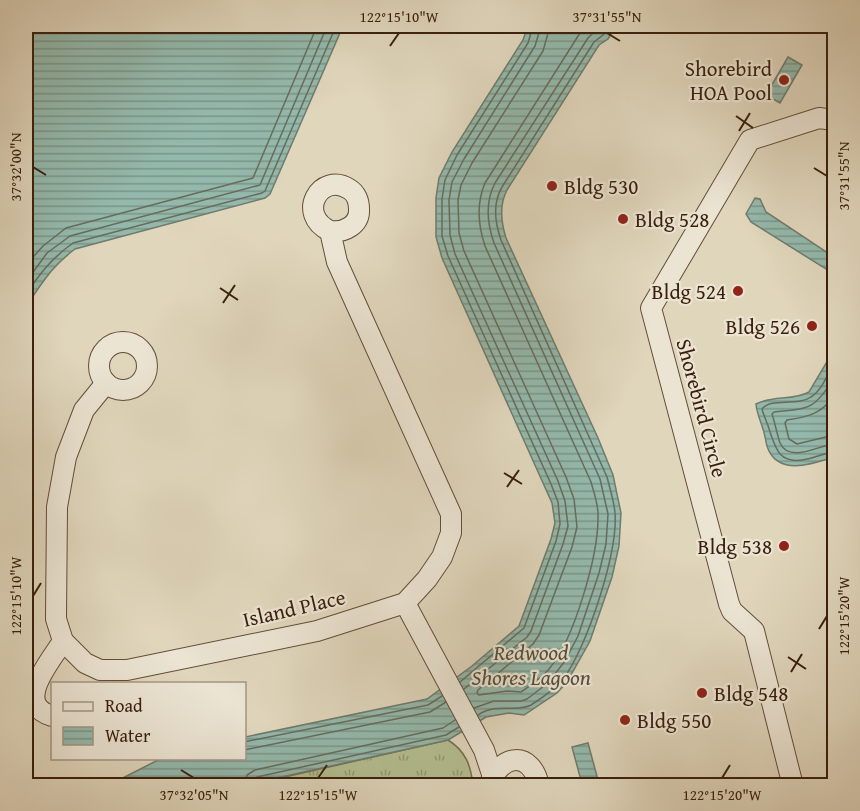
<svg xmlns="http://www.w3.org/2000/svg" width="860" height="811" font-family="'Gentium Book Plus',serif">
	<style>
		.grass { fill: url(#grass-tufts); stroke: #766e4e; stroke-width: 1.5 }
		.water { fill: url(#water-rules); stroke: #707b6c; stroke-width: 1.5 }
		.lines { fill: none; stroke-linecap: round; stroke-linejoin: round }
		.shore { stroke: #676c5c; stroke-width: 1.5 }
		.minor-casing { stroke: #644d38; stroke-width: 22 }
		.minor { stroke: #ebe4d3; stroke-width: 20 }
		.ticks { fill: none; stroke: #3a1f0c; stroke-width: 2 }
		.poi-dot { fill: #8f2418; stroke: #ebe4d3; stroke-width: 2 }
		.labels { text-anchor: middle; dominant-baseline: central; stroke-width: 4.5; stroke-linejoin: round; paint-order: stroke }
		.poi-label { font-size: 21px; fill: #3a1f0c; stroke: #ebe4d3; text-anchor: end }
		.street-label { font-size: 21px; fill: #3a1f0c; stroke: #ebe4d3 }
		.water-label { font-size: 22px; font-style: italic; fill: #554d3c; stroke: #ebe4d3 }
		.neatline { fill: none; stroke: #3a1f0c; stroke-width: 2 }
		.ticks-label { font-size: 15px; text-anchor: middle; fill: #3a1f0c }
	</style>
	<defs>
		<pattern id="grass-tufts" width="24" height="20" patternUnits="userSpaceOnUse" patternTransform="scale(1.5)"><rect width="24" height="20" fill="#b3be90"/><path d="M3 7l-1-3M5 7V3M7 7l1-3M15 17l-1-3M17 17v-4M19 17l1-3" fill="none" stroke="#939a74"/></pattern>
		<pattern id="water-rules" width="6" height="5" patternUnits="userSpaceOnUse" patternTransform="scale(1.5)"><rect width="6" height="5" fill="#94b9ac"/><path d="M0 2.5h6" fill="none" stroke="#7a968a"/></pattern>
	</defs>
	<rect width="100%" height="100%" fill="#e0d6bc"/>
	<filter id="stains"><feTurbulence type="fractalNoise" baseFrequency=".00333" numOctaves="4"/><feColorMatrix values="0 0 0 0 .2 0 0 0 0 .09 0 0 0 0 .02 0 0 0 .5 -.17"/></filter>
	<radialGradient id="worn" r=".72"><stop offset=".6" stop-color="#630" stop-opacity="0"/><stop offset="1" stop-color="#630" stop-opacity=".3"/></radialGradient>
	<!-- grass -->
	<path class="grass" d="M 448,740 C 466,751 471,766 473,786 L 245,786 Z"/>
	<!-- water -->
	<g class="water">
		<path d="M 26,26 L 343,26 L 270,194 L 265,198 L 75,249 C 50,268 44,281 26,306 Z"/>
		<path d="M 528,26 L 616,26 L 608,39 L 599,45 L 507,190 C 499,205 501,222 506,238 L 598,438 L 613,475 L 621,513 L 619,546 L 612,577 L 590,641 L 567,682 L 557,693 L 524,715 L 509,713 L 486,717 L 448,740 L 245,785 L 107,786 L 160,759 L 244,758 L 245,737 L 427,699 L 472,666 L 519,626 L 551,539 L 555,523 L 552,503 L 442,258 L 436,237 L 436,198 L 439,178 L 452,152 L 523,40 Z"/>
		<path d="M 788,57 L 802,65 L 780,103 L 766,95 Z"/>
		<path d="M 755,198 L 760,199 L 766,212 L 834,257 L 834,274 L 751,222 L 746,214 Z"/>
		<path d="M 834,350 L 834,457 C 813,464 777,477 767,446 C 766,443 766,440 765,437 C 763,425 757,416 756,404 C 772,395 793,401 809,392 Z"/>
		<path d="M 588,743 L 598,780 L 582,784 L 572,747 Z"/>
	</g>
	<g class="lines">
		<!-- shore -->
		<g class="shore">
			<path d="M 550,26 L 543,51 L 472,163 L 461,185 L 458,200 L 459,233 L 464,251 L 566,477 L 574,499 L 577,527 L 572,547 L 539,635 L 533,644 L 478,690 L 477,693 L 479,695 L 507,691 L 521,692 C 531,685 542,678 549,669 C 574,640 598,556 598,518 C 599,506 594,493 591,482 L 485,246 C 478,225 476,204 485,183 L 580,33 L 588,26"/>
			<path d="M 26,265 L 43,246 L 66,228 L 253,178 L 317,26"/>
			<path d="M 26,282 L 47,253 L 70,236 L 260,185 L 327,26"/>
			<path d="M 26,295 C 39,274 52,258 73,243 L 262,193 L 265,191 L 336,26"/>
			<path d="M 834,362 C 828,374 822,390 811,397 C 797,407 772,397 762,409 C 764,417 768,424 770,432 C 776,449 779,463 802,460 C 813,459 823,453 834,452"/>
			<path d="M 834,377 C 816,409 809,409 774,412 L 772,414 C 775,423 777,434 780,443 C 790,464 819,445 834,444"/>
			<path d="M 834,396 C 821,414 808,417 787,420 L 785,423 L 789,439 L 797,444 L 834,435"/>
			<path d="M 460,682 L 524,628 L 556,541 L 560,524 L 558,502 L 551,484 L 448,256 L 442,236 L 442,199 L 445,180 L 457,155 L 528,43 L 533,26"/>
			<path d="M 464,689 L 527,637 L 531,631 L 563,544 L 568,526 L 565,501 L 558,481 L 455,254 L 450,235 L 449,200 L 452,182 L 464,159 L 535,46 L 541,26"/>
			<path d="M 474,708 L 494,701 L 521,701 L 527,699 L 548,683 L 565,661 L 578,636 L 599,573 L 606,544 L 608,514 L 600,479 L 494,243 C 487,223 485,202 495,183 L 588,38 L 600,26"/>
			<path d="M 478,715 C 497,702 517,713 531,705 C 542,698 555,689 563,679 C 587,648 618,552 615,513 C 614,501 610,489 607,477 L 501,240 C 495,223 492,204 502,187 L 594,42 L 603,35 L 609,26"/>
			<path d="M 244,742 L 428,705 L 442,696"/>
			<path d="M 244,750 L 430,712 L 446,702"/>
			<path d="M 244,786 L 247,775 L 255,770 L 443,728 L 455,720"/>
			<path d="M 252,786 L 253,780 L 257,777 L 446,735 L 459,727"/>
		</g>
		<!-- minor casing -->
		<g class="minor-casing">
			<g id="minor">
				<circle cx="123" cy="366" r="24"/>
				<path d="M 106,383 L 84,410 L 66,457 L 57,507 L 56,619 L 63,641 L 85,663 L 100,670 L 127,670 L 317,631 L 405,603 L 427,579 L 442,557 L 451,533 L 451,514 L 337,262 L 330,231 C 295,214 321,171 349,189 C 356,193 359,201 359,209 C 360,225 344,233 330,231"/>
				<path d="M 405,603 L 484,750 L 496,786"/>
				<path d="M 52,716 C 12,704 51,661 63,641"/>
				<path d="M 489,786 C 500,753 532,750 539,786"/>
				<path d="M 793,786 L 754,631 L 732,611 L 729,604 L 651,308 L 750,140 L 819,118 L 834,120"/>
			</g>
		</g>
		<!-- minor -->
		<use href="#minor" class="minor"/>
	</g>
	<!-- ticks -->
	<path class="ticks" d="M 607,33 L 620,41M 390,46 L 399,33M 736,116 L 753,128M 739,131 L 750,113M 33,167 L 46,175M 814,168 L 827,176M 220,288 L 238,300M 223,303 L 235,285M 504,473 L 522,484M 507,487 L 519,470M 33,596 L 41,583M 819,629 L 827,616M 788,657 L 806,669M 791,672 L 802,654M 181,770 L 194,778M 318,778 L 327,765M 722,778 L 730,765"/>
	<!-- markers -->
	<g class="poi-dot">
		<circle cx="784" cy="80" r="6"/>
		<circle cx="552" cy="186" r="6"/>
		<circle cx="623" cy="219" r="6"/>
		<circle cx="738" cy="291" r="6"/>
		<circle cx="812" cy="326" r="6"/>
		<circle cx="784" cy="546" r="6"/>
		<circle cx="702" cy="693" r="6"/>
		<circle cx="625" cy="720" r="6"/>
	</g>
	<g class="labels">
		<!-- poi labels -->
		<g class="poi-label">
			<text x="772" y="68">Shorebird<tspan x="772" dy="24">HOA Pool</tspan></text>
			<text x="564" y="186" text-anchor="start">Bldg 530</text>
			<text x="635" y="219" text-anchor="start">Bldg 528</text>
			<text x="726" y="291">Bldg 524</text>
			<text x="800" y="326">Bldg 526</text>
			<text x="772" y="546">Bldg 538</text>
			<text x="714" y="693" text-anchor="start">Bldg 548</text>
			<text x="637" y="720" text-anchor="start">Bldg 550</text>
		</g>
		<!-- street labels -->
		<g class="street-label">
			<text transform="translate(702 408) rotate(75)">Shorebird Circle</text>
			<text transform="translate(294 608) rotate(-13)">Island Place</text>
		</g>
		<!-- water labels -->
		<g class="water-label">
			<text x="531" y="652">Redwood<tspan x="531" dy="25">Shores Lagoon</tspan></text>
		</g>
	</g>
	<!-- margin -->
	<rect width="860" height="811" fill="none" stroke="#e0d6bc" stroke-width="66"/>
	<!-- legend -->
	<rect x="51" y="682" width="195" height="78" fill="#ebe4d3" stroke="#a49583" stroke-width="1.5"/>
	<rect x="63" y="702" width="30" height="9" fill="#ebe4d3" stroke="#a49583" stroke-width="1.5"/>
	<text x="105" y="712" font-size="18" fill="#3a1f0c">Road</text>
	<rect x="63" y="727" width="30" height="18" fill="url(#water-rules)" stroke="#a49583" stroke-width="1.5"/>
	<text x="105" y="742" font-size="18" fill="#3a1f0c">Water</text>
	<rect x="33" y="33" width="794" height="745" class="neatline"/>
	<g class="ticks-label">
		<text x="399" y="22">122°15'10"W</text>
		<text x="607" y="22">37°31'55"N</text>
		<text transform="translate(16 167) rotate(-90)" y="5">37°32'00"N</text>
		<text transform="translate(844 176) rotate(-90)" y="5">37°31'55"N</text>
		<text transform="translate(16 596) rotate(-90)" y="5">122°15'10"W</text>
		<text transform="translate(844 616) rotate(-90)" y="5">122°15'20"W</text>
		<text x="194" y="800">37°32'05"N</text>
		<text x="318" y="800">122°15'15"W</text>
		<text x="722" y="800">122°15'20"W</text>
	</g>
	<rect width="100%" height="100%" filter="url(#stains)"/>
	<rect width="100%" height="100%" fill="url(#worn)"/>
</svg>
